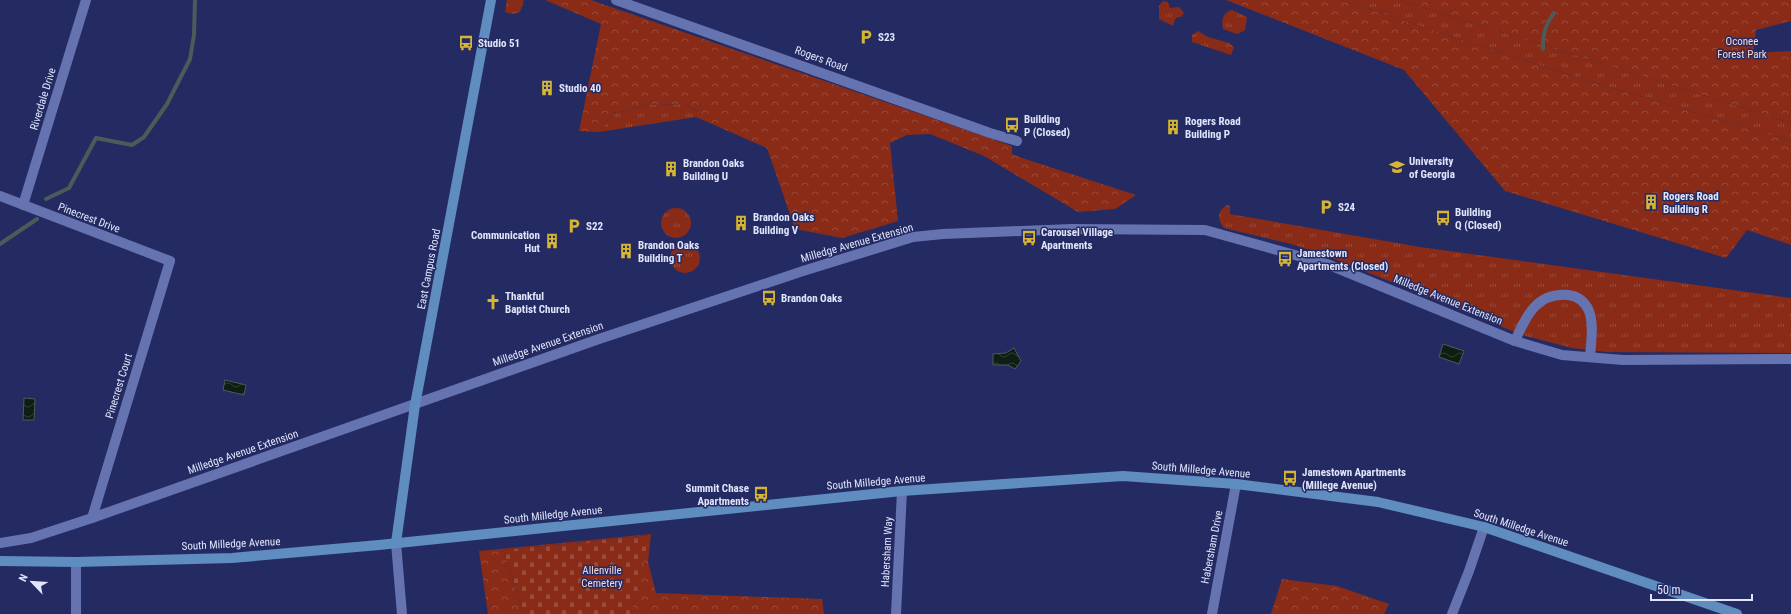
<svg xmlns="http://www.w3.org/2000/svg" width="1791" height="614" font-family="'Roboto Condensed',sans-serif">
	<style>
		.grass { fill: url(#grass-tufts) }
		.forest { fill: url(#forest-crowns) }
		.cemetery { fill: url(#cemetery-stones) }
		.water { fill: url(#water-waves); stroke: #4d5a58 }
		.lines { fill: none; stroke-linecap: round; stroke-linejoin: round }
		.stream { stroke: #4d5a58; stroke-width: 4 }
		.street { stroke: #6673b1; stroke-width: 10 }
		.secondary { stroke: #5f8dc0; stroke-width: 10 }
		.labels { text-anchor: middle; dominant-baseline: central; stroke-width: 3; stroke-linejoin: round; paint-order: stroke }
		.poi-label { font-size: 11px; font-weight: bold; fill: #e0e5fa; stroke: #242b63; text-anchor: start }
		.park-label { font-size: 11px; fill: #f8d8d0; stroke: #242b63 }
		.street-label { font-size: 11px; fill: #e0e5fa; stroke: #242b63 }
	</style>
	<defs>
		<pattern id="grass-tufts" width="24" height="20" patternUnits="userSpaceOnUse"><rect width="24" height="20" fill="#892b17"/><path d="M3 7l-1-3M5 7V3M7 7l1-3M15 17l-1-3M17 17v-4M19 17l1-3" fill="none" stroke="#994a3a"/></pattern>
		<pattern id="forest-crowns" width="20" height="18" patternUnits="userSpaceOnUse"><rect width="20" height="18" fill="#892b17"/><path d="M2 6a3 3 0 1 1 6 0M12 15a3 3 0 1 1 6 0" fill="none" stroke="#994a3a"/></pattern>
		<pattern id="cemetery-stones" width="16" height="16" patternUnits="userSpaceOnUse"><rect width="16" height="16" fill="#892b17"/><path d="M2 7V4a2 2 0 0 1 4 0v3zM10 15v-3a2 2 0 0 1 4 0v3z" fill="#994a3a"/></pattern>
		<pattern id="water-waves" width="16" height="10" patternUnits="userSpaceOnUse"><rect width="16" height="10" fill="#0e1e13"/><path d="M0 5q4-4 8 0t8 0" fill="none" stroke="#313f36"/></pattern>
	</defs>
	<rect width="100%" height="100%" fill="#242b63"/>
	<!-- grass -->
	<g class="grass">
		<path d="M 1340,0 L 1400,0 L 1791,123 L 1791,141 L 1589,81 Z"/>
		<path d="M 1163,1 L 1168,2 L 1170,8 L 1179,7 L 1184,13 L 1181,17 L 1178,17 L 1175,19 L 1173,26 L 1159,19 L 1159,6 Z"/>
		<path d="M 1232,10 L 1247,17 L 1245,30 L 1237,34 L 1223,29 C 1221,20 1223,12 1232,10 Z"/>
		<path d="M 1198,31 L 1208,37 L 1229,43 L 1234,47 L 1231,55 L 1192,42 L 1192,35 Z"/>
		<path d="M 683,104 L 699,112 L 696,117 L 599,132 L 614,113 L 648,105 Z"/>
		<path d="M 1227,205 L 1230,206 L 1230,214 L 1420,247 L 1791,298 L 1791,353 L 1606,352 L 1572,348 L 1522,335 L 1322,254 L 1291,244 L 1224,228 C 1217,219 1217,211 1227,205 Z"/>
		<circle cx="676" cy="223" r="15"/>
		<circle cx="685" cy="258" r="15"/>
	</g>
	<!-- forest -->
	<g class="forest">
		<path d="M 507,0 L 524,0 L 520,12 L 512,14 L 505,12 Z"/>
		<path d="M 545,0 L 591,0 L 1012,146 L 1012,154 L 1022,158 L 1136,195 L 1115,209 L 1078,212 L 984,156 L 930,134 L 907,135 L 890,143 L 898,221 L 842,238 L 795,229 L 767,148 L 696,117 L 698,111 L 683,104 L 648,105 L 614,113 L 599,132 L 579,131 L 601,24 Z"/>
		<path d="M 1226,0 L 1340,0 L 1589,81 L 1791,141 L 1791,245 L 1747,230 L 1726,258 L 1505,191 L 1404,70 Z"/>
		<path d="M 1400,0 L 1791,0 L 1791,21 L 1756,30 L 1753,53 L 1791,51 L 1791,123 Z"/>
		<path d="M 651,534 L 648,562 L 656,593 L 822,599 L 824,614 L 631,614 L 649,535 L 503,550 L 524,614 L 488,614 L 479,551 Z"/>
		<path d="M 1282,579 L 1337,586 L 1389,604 L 1384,614 L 1271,614 Z"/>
	</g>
	<!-- cemetery -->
	<path class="cemetery" d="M 650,535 L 631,614 L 524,614 L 503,550 Z"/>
	<!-- water -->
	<g class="water">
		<path d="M 1443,344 L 1464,351 L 1459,364 L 1439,357 Z"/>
		<path d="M 1014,348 L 1021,361 L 1015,369 L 1008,365 L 993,365 L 993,354 L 1006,353 Z"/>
		<path d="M 225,380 L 246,385 L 244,395 L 223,390 Z"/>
		<path d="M 24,398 L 35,399 L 34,420 L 23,420 Z"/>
	</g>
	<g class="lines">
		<!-- stream -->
		<g class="stream">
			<path d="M 1543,49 C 1543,34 1545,25 1554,13"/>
			<path d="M 46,199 L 69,188 L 96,138 L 132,145 L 144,137 L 167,104 L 190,59 L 194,35 L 195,0"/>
			<path d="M 0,244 L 37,219"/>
		</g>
		<!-- street -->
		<g class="street">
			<path d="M 616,0 L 990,133 L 1017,141"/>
			<path d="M 0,196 L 170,261 L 92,518"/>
			<path d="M 23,205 L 86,0"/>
			<path d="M 1515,341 C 1526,316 1537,292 1568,295 C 1578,296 1585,302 1589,311 C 1594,324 1591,343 1590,357"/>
			<path d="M 0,543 L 31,538 L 92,518 L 599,339 L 803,271 L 913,237 L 943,234 L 1072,229 L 1205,230 L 1327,264 L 1515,341 L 1562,355 L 1623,360 L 1791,359"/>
			<path d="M 396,543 L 402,614"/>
			<path d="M 76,562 L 76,614"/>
			<path d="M 896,614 L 902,491"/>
			<path d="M 1212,614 L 1236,484"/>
			<path d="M 1452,614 L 1469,571 L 1484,527"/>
		</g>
		<!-- secondary -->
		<g class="secondary">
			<path d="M 396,543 L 415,405 L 491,0"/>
			<path d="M 0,561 L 76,562 L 232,558 L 379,545 L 902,491 L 1123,476 L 1236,484 L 1378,502 L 1484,527 L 1737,614"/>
		</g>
	</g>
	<!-- icons -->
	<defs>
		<g id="parking-bare" transform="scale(1.2)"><path d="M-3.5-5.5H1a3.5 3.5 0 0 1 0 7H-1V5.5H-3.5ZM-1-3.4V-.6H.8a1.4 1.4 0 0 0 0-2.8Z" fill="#d6b534" stroke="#242b63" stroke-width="2.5" paint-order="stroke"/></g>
		<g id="bus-bare" transform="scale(1.2)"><path d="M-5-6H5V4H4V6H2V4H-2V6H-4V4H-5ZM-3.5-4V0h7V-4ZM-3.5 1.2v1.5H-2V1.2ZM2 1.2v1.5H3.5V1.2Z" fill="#d6b534" stroke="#242b63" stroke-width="2.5" paint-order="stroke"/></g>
		<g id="building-bare" transform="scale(1.2)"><path d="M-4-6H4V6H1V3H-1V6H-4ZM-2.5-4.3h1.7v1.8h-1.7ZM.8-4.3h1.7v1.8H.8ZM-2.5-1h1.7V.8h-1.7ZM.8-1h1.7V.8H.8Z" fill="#d6b534" stroke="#242b63" stroke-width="2.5" paint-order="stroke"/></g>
		<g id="university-bare" transform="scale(1.2)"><path d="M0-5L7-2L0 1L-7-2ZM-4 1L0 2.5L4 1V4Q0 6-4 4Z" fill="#d6b534" stroke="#242b63" stroke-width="2.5" paint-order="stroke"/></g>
		<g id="church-bare" transform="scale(1.2)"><path d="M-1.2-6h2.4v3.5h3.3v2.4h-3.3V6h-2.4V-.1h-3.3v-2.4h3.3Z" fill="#d6b534" stroke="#242b63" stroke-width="2.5" paint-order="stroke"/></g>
	</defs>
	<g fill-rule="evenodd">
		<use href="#parking-bare" x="866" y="37"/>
		<use href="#bus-bare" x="466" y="43"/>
		<use href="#building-bare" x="547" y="88"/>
		<use href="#bus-bare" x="1012" y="125"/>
		<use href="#building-bare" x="1173" y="127"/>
		<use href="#university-bare" x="1397" y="167"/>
		<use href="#building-bare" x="671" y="169"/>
		<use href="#building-bare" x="1651" y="202"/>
		<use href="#parking-bare" x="1326" y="207"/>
		<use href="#bus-bare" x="1443" y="218"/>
		<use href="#building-bare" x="741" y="223"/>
		<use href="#parking-bare" x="574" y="226"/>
		<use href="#bus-bare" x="1029" y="238"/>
		<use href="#building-bare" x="552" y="241"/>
		<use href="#building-bare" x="626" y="251"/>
		<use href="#bus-bare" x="1285" y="259"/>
		<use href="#bus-bare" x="769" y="298"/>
		<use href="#church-bare" x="493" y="302"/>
		<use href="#bus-bare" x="1290" y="478"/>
		<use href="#bus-bare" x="761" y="494"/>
	</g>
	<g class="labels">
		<!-- poi labels -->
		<g class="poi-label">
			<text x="878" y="37">S23</text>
			<text x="478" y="43">Studio 51</text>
			<text x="559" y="88">Studio 40</text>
			<text x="1024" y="119">Building<tspan x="1024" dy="13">P (Closed)</tspan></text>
			<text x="1185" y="121">Rogers Road<tspan x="1185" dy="13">Building P</tspan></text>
			<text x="1409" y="161">University<tspan x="1409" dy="13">of Georgia</tspan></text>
			<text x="683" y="163">Brandon Oaks<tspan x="683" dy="13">Building U</tspan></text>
			<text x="1663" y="196">Rogers Road<tspan x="1663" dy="13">Building R</tspan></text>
			<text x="1338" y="207">S24</text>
			<text x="1455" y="212">Building<tspan x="1455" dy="13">Q (Closed)</tspan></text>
			<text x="753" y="217">Brandon Oaks<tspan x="753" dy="13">Building V</tspan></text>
			<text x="586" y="226">S22</text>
			<text x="1041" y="232">Carousel Village<tspan x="1041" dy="13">Apartments</tspan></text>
			<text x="540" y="235" text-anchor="end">Communication<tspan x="540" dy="13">Hut</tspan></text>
			<text x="638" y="245">Brandon Oaks<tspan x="638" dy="13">Building T</tspan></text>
			<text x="1297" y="253">Jamestown<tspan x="1297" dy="13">Apartments (Closed)</tspan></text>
			<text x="505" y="296">Thankful<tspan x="505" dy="13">Baptist Church</tspan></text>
			<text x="781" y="298">Brandon Oaks</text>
			<text x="1302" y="472">Jamestown Apartments<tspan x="1302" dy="13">(Millege Avenue)</tspan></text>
			<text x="749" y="488" text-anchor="end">Summit Chase<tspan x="749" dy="13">Apartments</tspan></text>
		</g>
		<!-- park labels -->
		<g class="park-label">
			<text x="1742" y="41">Oconee<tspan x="1742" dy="13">Forest Park</tspan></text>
			<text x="602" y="570">Allenville<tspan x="602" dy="13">Cemetery</tspan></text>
		</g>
		<!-- street labels -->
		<g class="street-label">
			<text transform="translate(821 59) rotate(20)">Rogers Road</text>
			<text transform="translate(43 99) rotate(-73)">Riverdale Drive</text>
			<text transform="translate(89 218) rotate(21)">Pinecrest Drive</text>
			<text transform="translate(857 243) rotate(-16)">Milledge Avenue Extension</text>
			<text transform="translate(429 269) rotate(-79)">East Campus Road</text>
			<text transform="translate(1448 300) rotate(22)">Milledge Avenue Extension</text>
			<text transform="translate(548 344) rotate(-19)">Milledge Avenue Extension</text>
			<text transform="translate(119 386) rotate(-73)">Pinecrest Court</text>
			<text transform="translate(243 452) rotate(-19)">Milledge Avenue Extension</text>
			<text transform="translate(1201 470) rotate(5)">South Milledge Avenue</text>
			<text transform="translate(876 482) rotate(-5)">South Milledge Avenue</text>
			<text transform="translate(553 515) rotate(-6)">South Milledge Avenue</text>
			<text transform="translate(1521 528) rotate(18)">South Milledge Avenue</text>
			<text transform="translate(231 544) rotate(-3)">South Milledge Avenue</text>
			<text transform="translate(1212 547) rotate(-79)">Habersham Drive</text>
			<text transform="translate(887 552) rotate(-87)">Habersham Way</text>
		</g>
	</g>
	<!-- north arrow -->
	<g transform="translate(32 582) rotate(295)" stroke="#242b63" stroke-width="3" paint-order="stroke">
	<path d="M0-3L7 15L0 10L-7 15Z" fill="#e0e5fa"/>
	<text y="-6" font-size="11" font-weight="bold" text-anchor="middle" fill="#e0e5fa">N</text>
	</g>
	<!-- scale -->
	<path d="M1651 594v6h101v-6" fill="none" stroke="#e0e5fa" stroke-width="2"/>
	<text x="1657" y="594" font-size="12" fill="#e0e5fa" stroke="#242b63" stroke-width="3" paint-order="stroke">50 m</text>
</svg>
